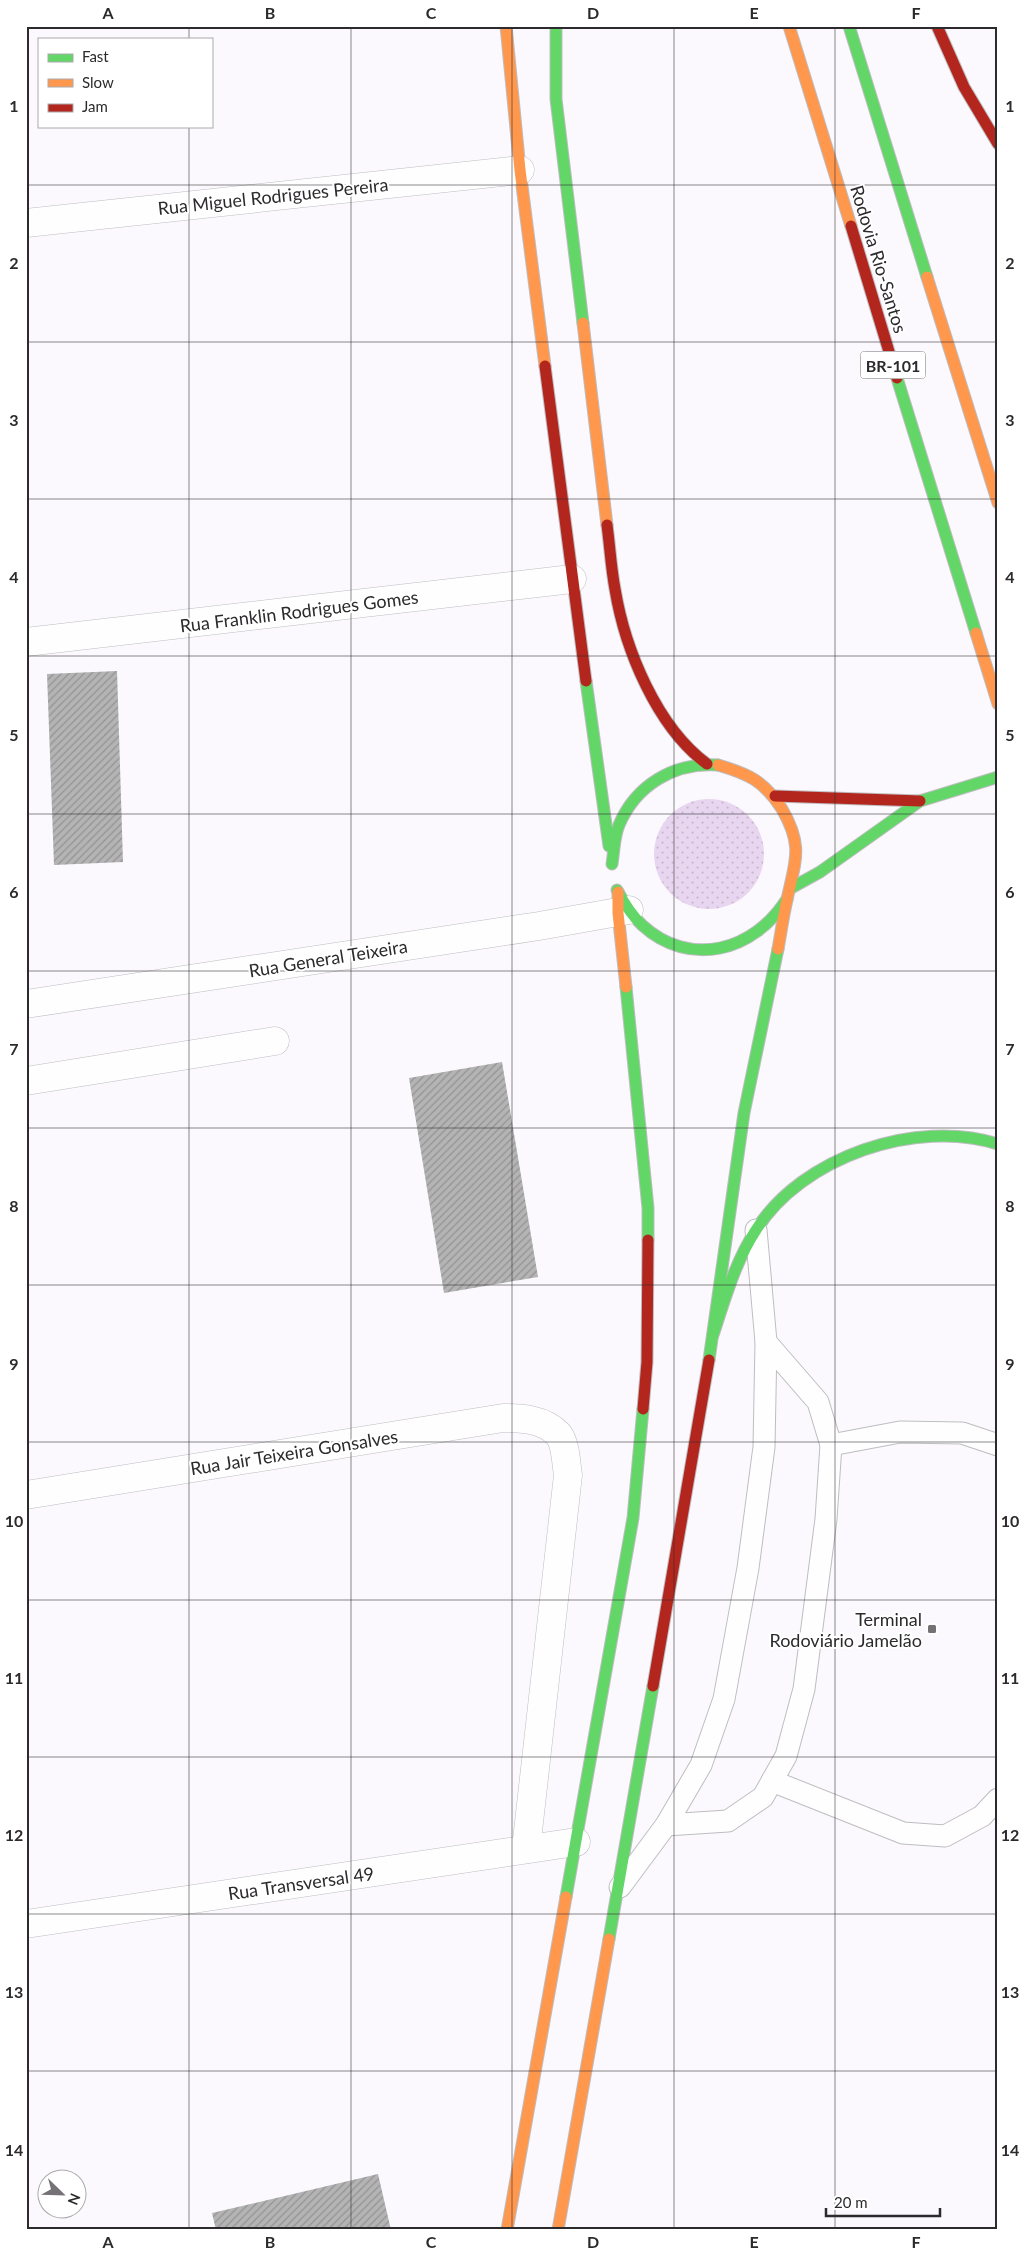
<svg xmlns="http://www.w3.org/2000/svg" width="1024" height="2256" font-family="Lato,sans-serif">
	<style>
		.grass { fill: url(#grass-dots) }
		.building { fill: url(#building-hatch) }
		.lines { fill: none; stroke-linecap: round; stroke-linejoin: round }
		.lane-casing { stroke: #bebdc0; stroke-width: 23 }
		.street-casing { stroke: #bebdc0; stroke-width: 29 }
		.fast-casing { stroke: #bebdc0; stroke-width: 13 }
		.slow-casing { stroke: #bebdc0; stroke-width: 13 }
		.jam-casing { stroke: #bebdc0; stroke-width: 13 }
		.lane { stroke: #fefeff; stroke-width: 21 }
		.street { stroke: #fefeff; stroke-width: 28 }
		.fast { stroke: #63d668; stroke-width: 11 }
		.slow { stroke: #ff974d; stroke-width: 11 }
		.jam { stroke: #b3261e; stroke-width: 11 }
		.grid { fill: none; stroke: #2c2a2c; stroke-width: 1; stroke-opacity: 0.55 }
		.poi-dot { fill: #747275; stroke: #fff; stroke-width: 2 }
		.labels { text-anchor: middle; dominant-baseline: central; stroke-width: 4; stroke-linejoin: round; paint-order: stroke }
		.shield { fill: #fff; stroke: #6b6a6b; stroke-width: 1 }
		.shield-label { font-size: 16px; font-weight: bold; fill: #2c2a2c }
		.street-label { font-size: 18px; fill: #2c2a2c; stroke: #fff }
		.poi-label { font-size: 18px; fill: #2c2a2c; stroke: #fff; text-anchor: end }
		.neatline { fill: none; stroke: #2c2a2c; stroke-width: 2 }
		.grid-label { font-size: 16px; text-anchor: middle; font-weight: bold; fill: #2c2a2c }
	</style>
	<defs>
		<pattern id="grass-dots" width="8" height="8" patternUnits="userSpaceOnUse" patternTransform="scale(1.25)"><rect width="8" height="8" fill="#e8d6f0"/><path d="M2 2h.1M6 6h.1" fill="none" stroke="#c7b8ce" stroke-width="1.8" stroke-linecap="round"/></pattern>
		<pattern id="building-hatch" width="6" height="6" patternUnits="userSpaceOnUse" patternTransform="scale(1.25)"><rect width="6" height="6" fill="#b4b4b5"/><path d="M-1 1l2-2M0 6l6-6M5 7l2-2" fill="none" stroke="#939393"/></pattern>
	</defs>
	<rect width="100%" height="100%" fill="#fbf9fd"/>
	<!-- grass -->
	<circle class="grass" cx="709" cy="854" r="55"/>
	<!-- building -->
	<g class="building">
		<path d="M 117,671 L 123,862 L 54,865 L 47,674 Z"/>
		<path d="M 502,1062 L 538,1277 L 444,1293 L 409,1078 Z"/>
		<path d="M 378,2174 L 391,2230 L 216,2230 L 212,2213 Z"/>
	</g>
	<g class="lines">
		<!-- lane casing -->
		<g class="lane-casing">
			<g id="lane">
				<path d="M 831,1445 L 900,1432 L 962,1433 L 998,1445"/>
				<path d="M 772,1781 L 903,1833 L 945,1836 L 982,1816 L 998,1799"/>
				<path d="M 666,1825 L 728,1821 L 763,1797 L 786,1756 L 804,1689 L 826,1519 L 831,1445 L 818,1402 L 766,1342"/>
				<path d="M 620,1887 L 666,1825 L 701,1765 L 724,1699 L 748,1568 L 764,1447 L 766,1342 L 756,1230"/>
			</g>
		</g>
		<!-- street casing -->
		<g class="street-casing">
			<g id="street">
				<path d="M 26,223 L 520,170"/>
				<path d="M 26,642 L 572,579"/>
				<path d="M 26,1004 L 539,926 L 629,910"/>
				<path d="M 26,1081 L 275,1041"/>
				<path d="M 26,1495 L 503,1418 C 521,1418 544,1419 558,1434 C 566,1443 566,1464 568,1475 L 526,1849"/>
				<path d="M 26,1924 L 576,1842"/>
			</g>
		</g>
		<!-- fast casing -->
		<g class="fast-casing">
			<g id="fast">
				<path d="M 556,26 L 556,99 L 583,323"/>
				<path d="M 849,26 L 927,277"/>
				<path d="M 897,378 L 976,633"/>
				<path d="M 586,681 L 609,846"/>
				<path d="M 612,864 C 614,852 614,837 619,825 C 636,785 674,762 718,765"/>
				<path d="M 791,888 L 820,872 L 920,801 L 998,777"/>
				<path d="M 617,890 C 624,903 631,915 642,925 C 690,969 754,951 787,899"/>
				<path d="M 626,987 L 648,1208 L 648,1240"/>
				<path d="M 713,1335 C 725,1299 735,1262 756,1230 C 802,1157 916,1118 998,1144"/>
				<path d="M 709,1360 L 744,1113 L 778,949"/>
				<path d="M 566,1897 L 633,1518 L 643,1409"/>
				<path d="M 609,1939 L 653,1686"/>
			</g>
		</g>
		<!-- slow casing -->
		<g class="slow-casing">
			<g id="slow">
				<path d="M 506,26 L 520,170 L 545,366"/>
				<path d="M 789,26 L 851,226"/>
				<path d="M 927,277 L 998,503"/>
				<path d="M 583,323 L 607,525"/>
				<path d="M 976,633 L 998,704"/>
				<path d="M 718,765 C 749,774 764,781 782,809 C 804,847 795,861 787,900 C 783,917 781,933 778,949"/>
				<path d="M 618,892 L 618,913 L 626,987"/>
				<path d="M 507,2230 L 566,1897"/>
				<path d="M 558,2230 L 609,1939"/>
			</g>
		</g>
		<!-- jam casing -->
		<g class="jam-casing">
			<g id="jam">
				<path d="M 937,26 L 964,87 L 998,144"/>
				<path d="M 851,226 L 897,378"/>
				<path d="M 545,366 L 586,681"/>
				<path d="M 607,525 C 610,547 611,568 615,589 C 625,650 657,727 707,764"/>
				<path d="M 775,796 L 920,801"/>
				<path d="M 643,1409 L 647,1362 L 648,1240"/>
				<path d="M 653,1686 L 709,1360"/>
			</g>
		</g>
		<!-- lane -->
		<use href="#lane" class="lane"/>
		<!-- street -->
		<use href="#street" class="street"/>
		<!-- fast -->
		<use href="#fast" class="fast"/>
		<!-- slow -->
		<use href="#slow" class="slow"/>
		<!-- jam -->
		<use href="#jam" class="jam"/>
	</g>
	<!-- grid -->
	<path class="grid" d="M 189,26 L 189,39M 351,26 L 351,2230M 512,26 L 512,2230M 674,26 L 674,2230M 835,26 L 835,2230M 189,126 L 189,2230M 26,185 L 998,185M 26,342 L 998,342M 26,499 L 998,499M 26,656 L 998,656M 26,814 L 998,814M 26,971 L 998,971M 26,1128 L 998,1128M 26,1285 L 998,1285M 26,1442 L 998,1442M 26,1600 L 998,1600M 26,1757 L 998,1757M 26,1914 L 998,1914M 26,2071 L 998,2071"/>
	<!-- markers -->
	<rect class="poi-dot" x="927" y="1624" width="10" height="10" rx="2.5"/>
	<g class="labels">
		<!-- shield labels -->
		<rect class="shield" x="860.5" y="351.5" width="65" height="27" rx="4"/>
		<g class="shield-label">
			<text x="893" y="365">BR-101</text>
		</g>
		<!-- street labels -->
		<g class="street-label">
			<text transform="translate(273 196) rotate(-6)">Rua Miguel Rodrigues Pereira</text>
			<text transform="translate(879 259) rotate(73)">Rodovia Rio-Santos</text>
			<text transform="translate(299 611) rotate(-7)">Rua Franklin Rodrigues Gomes</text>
			<text transform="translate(328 958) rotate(-9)">Rua General Teixeira</text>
			<text transform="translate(294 1452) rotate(-9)">Rua Jair Teixeira Gonsalves</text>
			<text transform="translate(301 1883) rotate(-8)">Rua Transversal 49</text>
		</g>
		<!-- poi labels -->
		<g class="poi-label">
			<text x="922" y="1619">Terminal<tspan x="922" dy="21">Rodoviário Jamelão</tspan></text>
		</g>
	</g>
	<!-- border -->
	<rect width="1024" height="2256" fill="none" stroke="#ffffff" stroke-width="55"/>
	<!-- legend -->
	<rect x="38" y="38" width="175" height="90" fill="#ffffff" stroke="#abaaab"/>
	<rect x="48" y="54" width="25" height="8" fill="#63d668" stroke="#abaaab"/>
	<text x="82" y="62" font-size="15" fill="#2c2a2c">Fast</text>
	<rect x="48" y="79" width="25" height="8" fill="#ff974d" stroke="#abaaab"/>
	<text x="82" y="88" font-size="15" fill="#2c2a2c">Slow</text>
	<rect x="48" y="104" width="25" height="8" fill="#b3261e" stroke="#abaaab"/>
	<text x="82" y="112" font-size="15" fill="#2c2a2c">Jam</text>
	<!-- north arrow -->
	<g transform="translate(62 2194) rotate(113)"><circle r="24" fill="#ffffff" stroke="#abaaab"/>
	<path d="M0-4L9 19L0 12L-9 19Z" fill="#747275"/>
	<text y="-8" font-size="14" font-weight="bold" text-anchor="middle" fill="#2c2a2c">N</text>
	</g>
	<!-- scale -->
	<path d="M826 2208v8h114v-8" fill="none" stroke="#2c2a2c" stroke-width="2.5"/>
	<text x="834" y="2208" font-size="15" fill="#2c2a2c" stroke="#ffffff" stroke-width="4" paint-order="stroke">20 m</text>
	<rect x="28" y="28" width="968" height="2200" class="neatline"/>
	<g class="grid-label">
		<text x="108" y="19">A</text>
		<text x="270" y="19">B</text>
		<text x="431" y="19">C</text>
		<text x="593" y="19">D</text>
		<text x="754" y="19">E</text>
		<text x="916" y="19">F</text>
		<text x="14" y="112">1</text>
		<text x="1010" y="112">1</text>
		<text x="14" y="269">2</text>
		<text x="1010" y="269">2</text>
		<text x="14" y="426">3</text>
		<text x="1010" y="426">3</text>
		<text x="14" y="583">4</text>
		<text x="1010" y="583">4</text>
		<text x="14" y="741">5</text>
		<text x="1010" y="741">5</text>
		<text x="14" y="898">6</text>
		<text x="1010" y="898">6</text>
		<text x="14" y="1055">7</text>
		<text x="1010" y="1055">7</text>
		<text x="14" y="1212">8</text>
		<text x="1010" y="1212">8</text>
		<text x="14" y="1370">9</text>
		<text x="1010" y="1370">9</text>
		<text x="14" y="1527">10</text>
		<text x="1010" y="1527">10</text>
		<text x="14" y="1684">11</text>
		<text x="1010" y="1684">11</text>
		<text x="14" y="1841">12</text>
		<text x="1010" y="1841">12</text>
		<text x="14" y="1998">13</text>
		<text x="1010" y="1998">13</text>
		<text x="14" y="2156">14</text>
		<text x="1010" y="2156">14</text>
		<text x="108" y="2248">A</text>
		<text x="270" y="2248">B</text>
		<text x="431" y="2248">C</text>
		<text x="593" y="2248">D</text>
		<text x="754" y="2248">E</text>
		<text x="916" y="2248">F</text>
	</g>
</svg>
